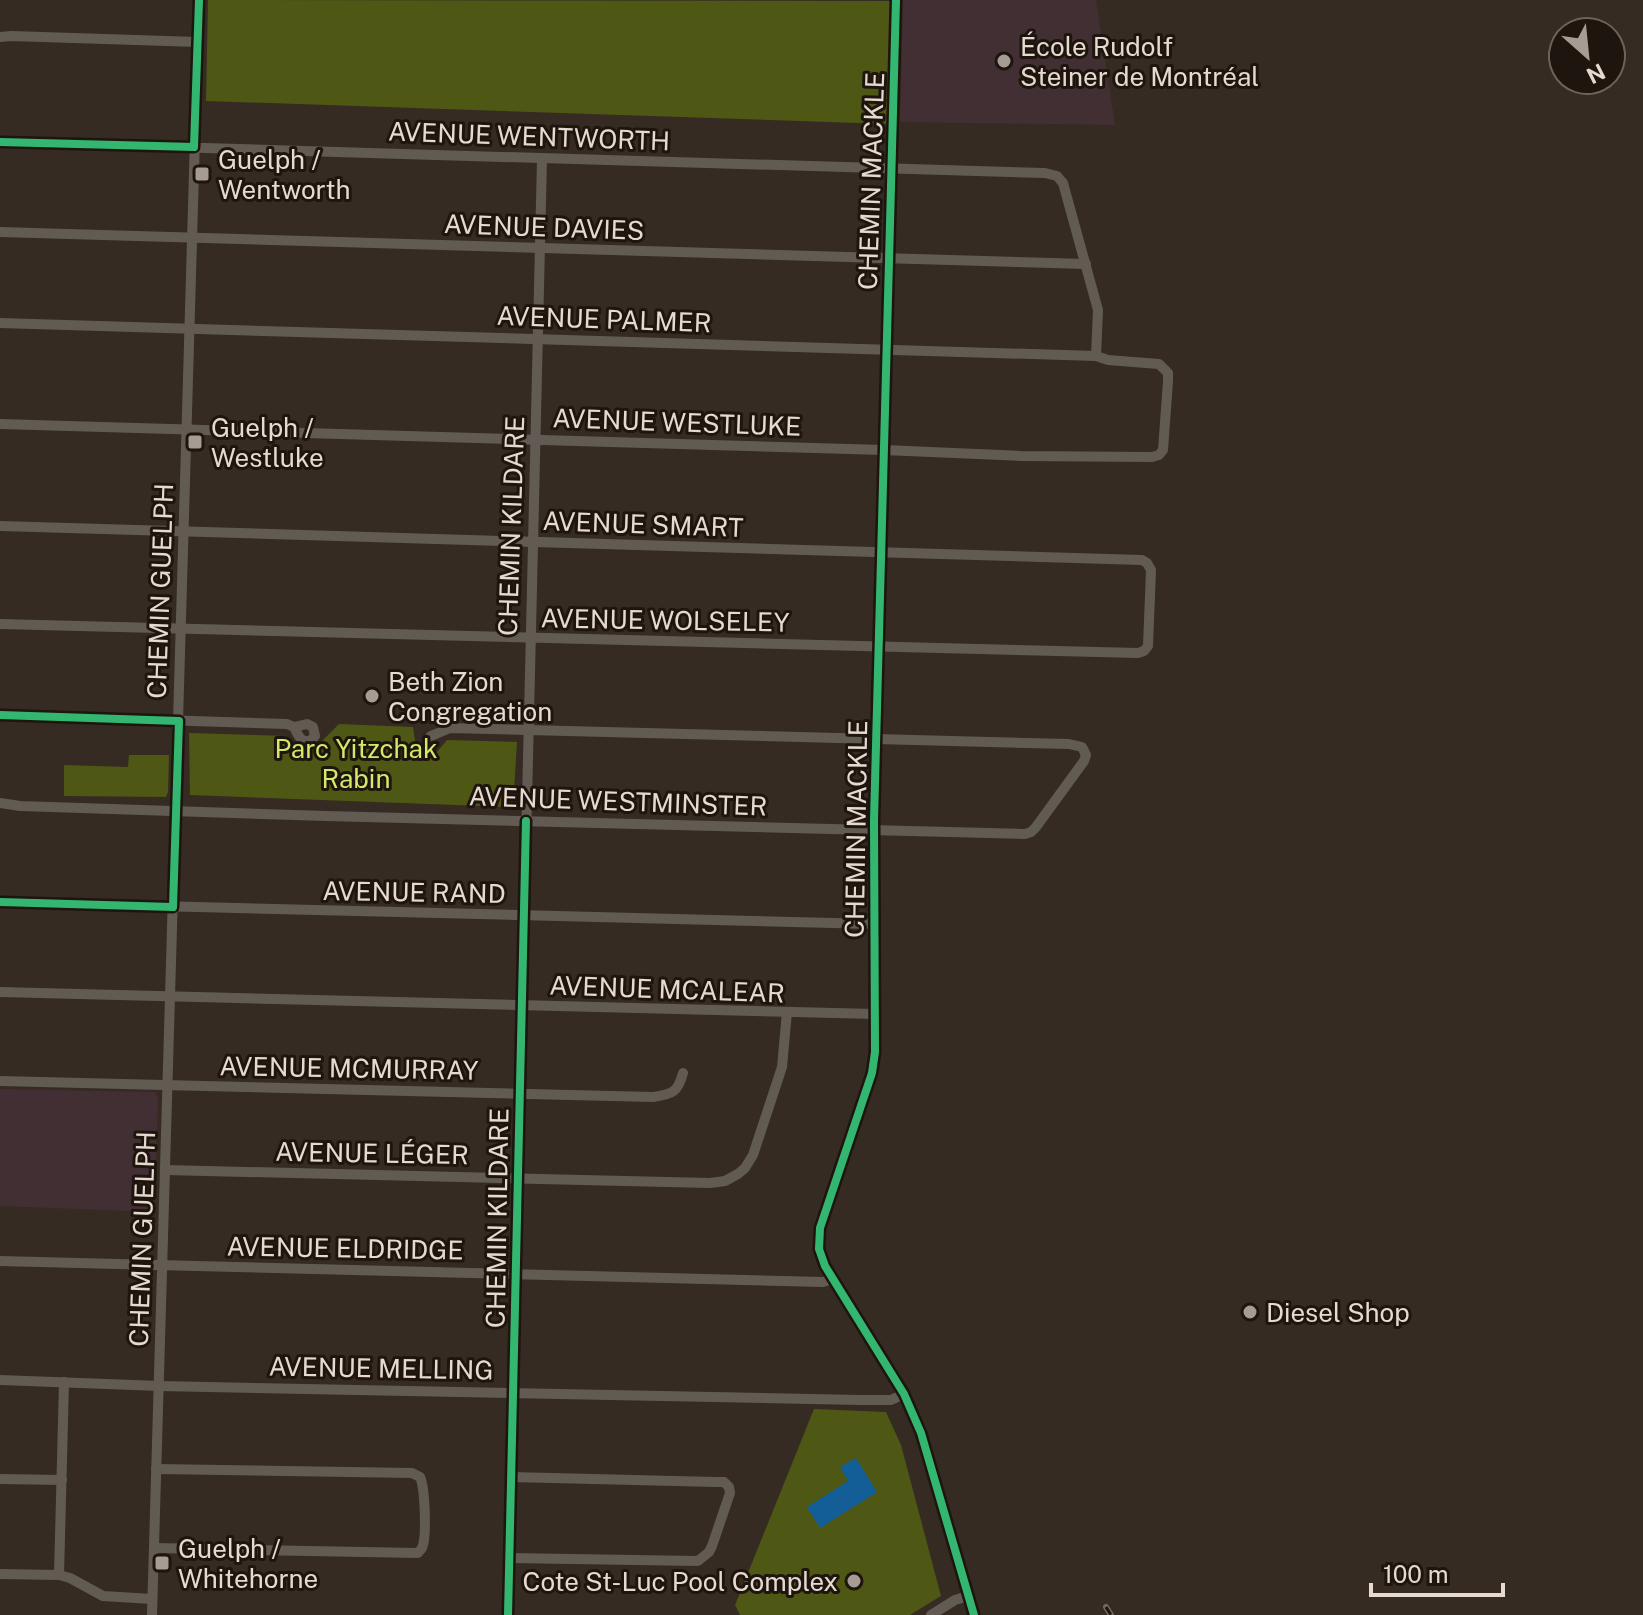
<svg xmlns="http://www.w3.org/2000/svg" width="1643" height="1615" font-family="'Public Sans',sans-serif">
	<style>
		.education { fill: #412f33 }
		.green { fill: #4f5714 }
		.water { fill: #135e97 }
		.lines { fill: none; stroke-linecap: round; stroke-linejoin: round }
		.minor { stroke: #625b54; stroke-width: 10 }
		.rail-casing { stroke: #716a64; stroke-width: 6 }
		.rail { stroke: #1d150e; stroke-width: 3; stroke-dasharray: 9; stroke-linecap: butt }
		.cycleway-casing { stroke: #1d150e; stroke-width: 13 }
		.cycleway { stroke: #33b770; stroke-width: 8 }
		.poi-dot { fill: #a79c93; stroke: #1d150e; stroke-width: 3 }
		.labels { text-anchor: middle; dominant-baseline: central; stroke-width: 6; stroke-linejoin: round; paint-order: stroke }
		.poi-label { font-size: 26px; fill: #e5d9d0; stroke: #1d150e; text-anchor: start }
		.street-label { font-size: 26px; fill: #e5d9d0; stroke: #1d150e }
		.park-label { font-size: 26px; fill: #d3e96a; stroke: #1d150e }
	</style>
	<rect width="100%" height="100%" fill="#352b23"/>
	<!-- education -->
	<g class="education">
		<path d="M 903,0 L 1096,0 L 1115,125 L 900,122 Z"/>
		<path d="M 0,1089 L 155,1092 L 158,1099 L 154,1212 L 0,1206 Z"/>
	</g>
	<!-- green -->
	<g class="green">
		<path d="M 208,0 L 891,1 L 888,124 L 206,101 Z"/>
		<path d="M 339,724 L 413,727 L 416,748 L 428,753 L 437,752 L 447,740 L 517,742 L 513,807 L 190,795 L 189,733 L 286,736 L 295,746 L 306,749 L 320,743 Z"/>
		<path d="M 129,755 L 169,755 L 168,792 L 166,797 L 64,796 L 64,765 L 128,767 Z"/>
		<path d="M 814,1409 L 886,1412 L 901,1445 L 941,1596 L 910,1615 L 740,1615 L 735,1605 Z"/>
	</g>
	<!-- water -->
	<path class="water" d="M 856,1458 L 877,1492 L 820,1528 L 807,1507 L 848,1481 L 840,1467 Z"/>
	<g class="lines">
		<!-- minor -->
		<g class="minor">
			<path d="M 896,0 L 874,820 L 875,1052 L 872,1073 L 820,1228 L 819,1249 L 825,1266 L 904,1394 L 921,1433 L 974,1615"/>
			<path d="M 0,37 L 11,36 L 198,42"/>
			<path d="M 0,142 L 1045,173 L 1057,176 L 1063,183 L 1098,310 L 1096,356"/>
			<path d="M 0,232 L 1086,264"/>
			<path d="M 0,323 L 1096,356 L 1108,360 L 1159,364 L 1168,373 L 1168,381 L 1163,450 L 1159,455 L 1152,457 L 1021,456 L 884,450 L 0,424"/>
			<path d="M 0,526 L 1142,560 L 1147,563 L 1151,570 L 1148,646 L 1144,651 L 1138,653 L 0,624"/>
			<path d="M 0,715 L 287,724 L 294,727 L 307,724 L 313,727 L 315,736 L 310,741 C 300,743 298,734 294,727"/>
			<path d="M 0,803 L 20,806 L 326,816 L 1025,834 L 1031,832 L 1036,827 L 1084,761 L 1086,755 L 1082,747 L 1069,744 L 450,728 L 431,736"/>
			<path d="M 0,902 L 874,924"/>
			<path d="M 0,992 L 875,1014"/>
			<path d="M 0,1081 L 653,1097 C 673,1094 678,1092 683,1073"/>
			<path d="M 166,1170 L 710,1183 L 725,1181 L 738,1174 L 745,1168 L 753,1155 L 782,1067 L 787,1012"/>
			<path d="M 0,1261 L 823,1282 L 832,1279"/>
			<path d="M 0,1380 L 160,1386 L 860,1400 L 891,1400 L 904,1394"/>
			<path d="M 0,1479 L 62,1480"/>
			<path d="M 155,1548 L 418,1553 C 419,1551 421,1550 422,1548 C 427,1538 425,1487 420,1477 L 412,1473 L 156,1469"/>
			<path d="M 509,1558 L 698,1561 L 709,1552 L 712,1546 L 730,1493 L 729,1487 L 724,1482 L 716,1482 L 511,1477"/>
			<path d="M 0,1574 L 59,1575 L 70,1578 L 103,1596 L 152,1599"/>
			<path d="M 59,1575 L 64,1382"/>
			<path d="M 152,1615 L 199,0"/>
			<path d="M 508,1615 L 542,159"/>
			<path d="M 931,1615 L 955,1600 L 968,1596"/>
		</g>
		<!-- rail casing -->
		<g class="rail-casing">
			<path id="rail" d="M 1106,1607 L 1111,1615"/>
		</g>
		<!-- rail -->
		<use href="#rail" class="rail"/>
		<!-- cycleway casing -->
		<g class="cycleway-casing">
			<g id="cycleway">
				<path d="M 896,0 L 874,820 L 875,1052 L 872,1073 L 820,1228 L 819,1249 L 825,1266 L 904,1394 L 921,1433 L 974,1615"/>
				<path d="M 0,142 L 194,147 L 199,0"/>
				<path d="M 0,715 L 179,721 L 173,907 L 0,902"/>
				<path d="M 508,1615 L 526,821"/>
			</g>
		</g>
		<!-- cycleway -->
		<use href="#cycleway" class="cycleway"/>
	</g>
	<!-- markers -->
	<g class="poi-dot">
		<circle cx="1004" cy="61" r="8"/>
		<rect x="194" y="166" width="16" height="16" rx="4"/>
		<rect x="187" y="434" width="16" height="16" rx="4"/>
		<circle cx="372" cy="696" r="8"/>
		<circle cx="1250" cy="1312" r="8"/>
		<rect x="154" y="1555" width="16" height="16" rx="4"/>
		<circle cx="854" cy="1581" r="8"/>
	</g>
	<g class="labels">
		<!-- poi labels -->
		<g class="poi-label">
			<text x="1020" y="46">École Rudolf<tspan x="1020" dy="30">Steiner de Montréal</tspan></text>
			<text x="218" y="159">Guelph /<tspan x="218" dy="30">Wentworth</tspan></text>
			<text x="211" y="427">Guelph /<tspan x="211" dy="30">Westluke</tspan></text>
			<text x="388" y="681">Beth Zion<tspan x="388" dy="30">Congregation</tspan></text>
			<text x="1266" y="1312">Diesel Shop</text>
			<text x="178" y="1548">Guelph /<tspan x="178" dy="30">Whitehorne</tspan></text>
			<text x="838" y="1581" text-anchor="end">Cote St-Luc Pool Complex</text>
		</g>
		<!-- street labels -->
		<g class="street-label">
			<text transform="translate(529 136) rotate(2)">AVENUE WENTWORTH</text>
			<text transform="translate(871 181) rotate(-88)">CHEMIN MACKLE</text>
			<text transform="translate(544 227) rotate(2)">AVENUE DAVIES</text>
			<text transform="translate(604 319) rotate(2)">AVENUE PALMER</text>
			<text transform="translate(677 422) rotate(2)">AVENUE WESTLUKE</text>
			<text transform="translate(643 524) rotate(2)">AVENUE SMART</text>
			<text transform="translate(511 526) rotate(-88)">CHEMIN KILDARE</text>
			<text transform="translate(160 591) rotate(-88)">CHEMIN GUELPH</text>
			<text transform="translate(665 620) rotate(1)">AVENUE WOLSELEY</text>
			<text transform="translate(618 801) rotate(2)">AVENUE WESTMINSTER</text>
			<text transform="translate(856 829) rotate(-89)">CHEMIN MACKLE</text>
			<text transform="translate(414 892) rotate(1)">AVENUE RAND</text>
			<text transform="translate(667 989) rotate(2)">AVENUE MCALEAR</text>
			<text transform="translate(349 1068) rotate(1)">AVENUE MCMURRAY</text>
			<text transform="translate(372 1153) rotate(1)">AVENUE LÉGER</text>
			<text transform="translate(497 1218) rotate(-89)">CHEMIN KILDARE</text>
			<text transform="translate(142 1239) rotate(-88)">CHEMIN GUELPH</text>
			<text transform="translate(345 1248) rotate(1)">AVENUE ELDRIDGE</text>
			<text transform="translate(381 1368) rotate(1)">AVENUE MELLING</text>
		</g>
		<!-- park labels -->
		<g class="park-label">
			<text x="356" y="748">Parc Yitzchak<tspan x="356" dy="30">Rabin</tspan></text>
		</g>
	</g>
	<!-- north arrow -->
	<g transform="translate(1587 56) rotate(153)"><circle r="38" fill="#1d150e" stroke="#6d635c" stroke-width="2"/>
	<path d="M0-6L14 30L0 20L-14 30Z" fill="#a79c93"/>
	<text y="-12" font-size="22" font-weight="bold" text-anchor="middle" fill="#e5d9d0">N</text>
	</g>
	<!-- scale -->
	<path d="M1371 1583v12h132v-12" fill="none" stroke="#e5d9d0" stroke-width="4"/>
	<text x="1383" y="1583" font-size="24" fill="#e5d9d0" stroke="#1d150e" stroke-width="6" paint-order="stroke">100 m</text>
</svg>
